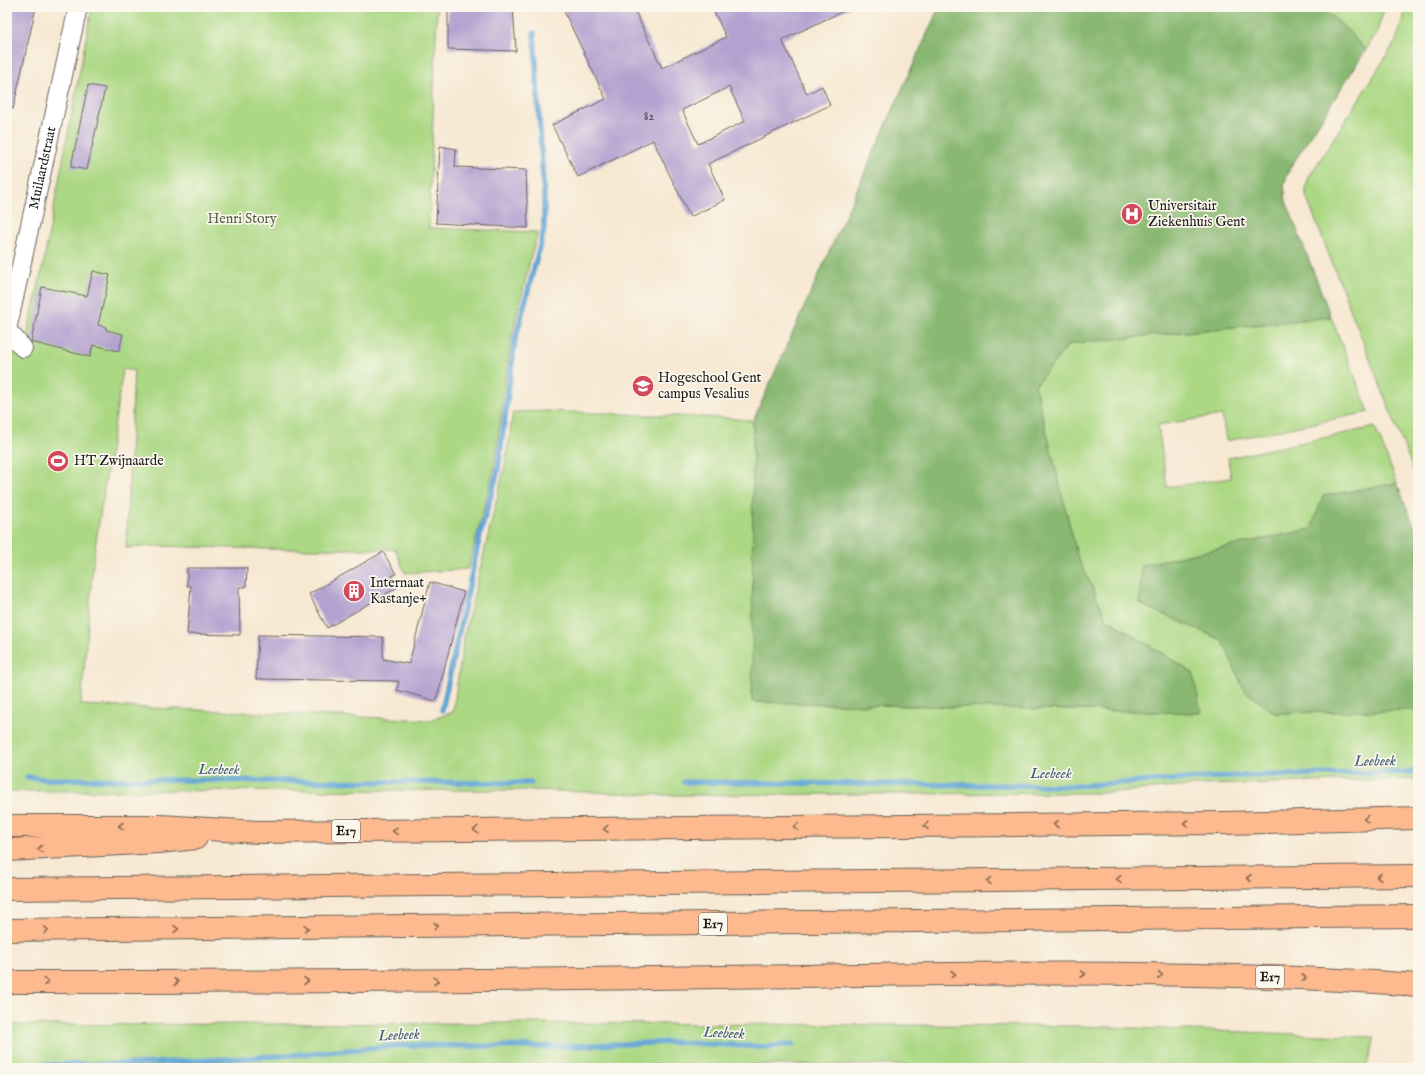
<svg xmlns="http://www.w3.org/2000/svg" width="1425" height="1075" font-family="'IM FELL English',serif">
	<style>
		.green { fill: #acd884; stroke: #647a50 }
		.forest { fill: #89b872; stroke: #526a47 }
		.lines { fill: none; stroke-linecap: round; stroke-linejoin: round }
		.stream { stroke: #61a4d5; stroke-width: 5.5 }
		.building { fill: #b3a1d0; fill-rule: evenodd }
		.minor-casing { stroke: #69635c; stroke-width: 20 }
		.motorway-casing { stroke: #69635c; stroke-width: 24 }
		.minor { stroke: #fff; stroke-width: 18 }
		.motorway { stroke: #fcba8e; stroke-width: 22 }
		.oneway { stroke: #8c6b55 }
		.labels { text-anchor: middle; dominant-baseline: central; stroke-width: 3.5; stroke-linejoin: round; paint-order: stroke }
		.number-label { font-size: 12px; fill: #423d49 }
		.shield { fill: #fbf7ec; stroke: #5f5e5a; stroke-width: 1 }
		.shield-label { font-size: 13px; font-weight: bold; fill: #1c1c1c }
		.street-label { font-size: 14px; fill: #1c1c1c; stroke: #fbf7ec }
		.poi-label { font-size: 14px; fill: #1c1c1c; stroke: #fbf7ec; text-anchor: start }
		.park-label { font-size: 14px; fill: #4e5e40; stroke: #fbf7ec }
		.water-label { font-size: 15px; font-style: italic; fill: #3b596f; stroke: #fbf7ec }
	</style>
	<rect width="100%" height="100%" fill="#fbf7ec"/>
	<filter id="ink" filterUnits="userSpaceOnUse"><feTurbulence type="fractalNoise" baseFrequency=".025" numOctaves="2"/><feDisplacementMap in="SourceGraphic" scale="8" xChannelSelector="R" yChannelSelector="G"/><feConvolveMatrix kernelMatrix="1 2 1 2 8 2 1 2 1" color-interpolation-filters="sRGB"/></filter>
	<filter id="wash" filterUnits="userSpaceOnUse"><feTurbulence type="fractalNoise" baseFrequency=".012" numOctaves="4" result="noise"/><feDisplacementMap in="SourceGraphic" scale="16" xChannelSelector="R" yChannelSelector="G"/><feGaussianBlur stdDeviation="0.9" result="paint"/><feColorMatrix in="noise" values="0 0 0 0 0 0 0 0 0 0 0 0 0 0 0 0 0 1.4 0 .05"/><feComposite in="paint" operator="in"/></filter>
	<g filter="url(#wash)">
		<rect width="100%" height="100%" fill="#f7e8d2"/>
		<!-- green -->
		<g class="green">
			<path d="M 92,7 L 437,7 L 429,228 L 538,232 L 531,256 L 511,340 L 494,469 L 468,569 L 405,573 L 395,549 L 271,549 L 153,546 L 126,548 L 134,371 L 123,369 L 94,554 L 81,705 L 431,720 L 453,712 L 464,637 L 506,461 L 513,412 L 546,411 L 728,418 L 753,421 L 753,702 L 1200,713 L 1193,673 L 1107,619 L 1077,555 L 1035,386 L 1069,344 L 1331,317 L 1369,412 L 1226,441 L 1222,415 L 1158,425 L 1167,487 L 1231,478 L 1228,458 L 1375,427 L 1397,483 L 1323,496 L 1312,529 L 1141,565 L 1140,604 L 1222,640 L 1244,690 L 1275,713 L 1418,710 L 1418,779 L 1203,785 L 1101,793 L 666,795 L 532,790 L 7,791 L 7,348 L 35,353 L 27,336 L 43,265 Z"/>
			<path d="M 1319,7 L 1385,7 L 1377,32 L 1366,50 L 1339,22 Z"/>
			<path d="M 1407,7 L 1418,7 L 1418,482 L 1306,196 L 1306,186 L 1309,177 L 1396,41 Z"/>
			<path d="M 530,1023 L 1081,1026 L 1375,1037 L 1366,1068 L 935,1068 L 906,1065 L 653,1065 L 590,1068 L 7,1068 L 7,1025 Z"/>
		</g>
		<!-- forest -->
		<g class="forest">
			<path d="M 939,7 L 1319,7 L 1339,22 L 1366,50 L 1290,168 L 1284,184 L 1286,201 L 1331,317 L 1069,344 L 1035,386 L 1077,555 L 1107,619 L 1193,673 L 1201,713 L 752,702 L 753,421 Z"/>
			<path d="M 1397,483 L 1418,536 L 1418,710 L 1275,713 L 1244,690 L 1222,640 L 1140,604 L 1141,565 L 1311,529 L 1323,496 Z"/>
		</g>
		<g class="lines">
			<!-- stream -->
			<g class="stream">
				<path d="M 442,710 L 481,531 L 498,470 L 515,340 L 544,230 L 544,196 L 534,33"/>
				<path d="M 27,777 L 44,779 L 531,783"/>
				<path d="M 684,782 L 1072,786 L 1236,776 L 1418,772"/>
				<path d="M 7,1065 L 137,1064 L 279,1056 L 406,1045 L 542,1047 L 675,1042 L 765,1047 L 793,1044"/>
			</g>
		</g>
		<g id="blocks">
			<!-- building -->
			<g class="building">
				<path d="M 7,7 L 36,7 L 13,109 L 7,108 Z"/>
				<path d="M 448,7 L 513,7 L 516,51 L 448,49 Z"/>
				<path d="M 562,7 L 633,7 L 662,68 L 726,37 L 712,7 L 852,7 L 782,40 L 807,94 L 822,86 L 830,105 L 708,164 L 725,200 L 690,217 L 653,140 L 578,177 L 552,125 L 606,99 ZM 729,87 L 745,121 L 698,144 L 682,110 Z"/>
				<path d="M 88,85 L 105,88 L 87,170 L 71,167 Z"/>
				<path d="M 440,146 L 456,149 L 455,167 L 526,170 L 528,228 L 436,223 Z"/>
				<path d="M 93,271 L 110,275 L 98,325 L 106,327 L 106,330 L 123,334 L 119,351 L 93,345 L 90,357 L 31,342 L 42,287 L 87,296 Z"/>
				<path d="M 383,552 L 396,574 L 392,576 L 398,587 L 327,628 L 309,594 Z"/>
				<path d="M 187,568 L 247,568 L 246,587 L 239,587 L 240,635 L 187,634 L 191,586 L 187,586 Z"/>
				<path d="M 430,582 L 464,592 L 436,701 L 397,690 L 399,681 L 256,679 L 258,635 L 383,637 L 383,659 L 409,664 Z"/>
			</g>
		</g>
	</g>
	<g filter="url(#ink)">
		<use href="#blocks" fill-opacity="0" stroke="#69635c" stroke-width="1"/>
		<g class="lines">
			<!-- minor casing -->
			<g class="minor-casing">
				<g id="minor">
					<path id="s1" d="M 23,348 L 7,330 L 78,7"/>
				</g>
			</g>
			<!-- motorway casing -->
			<g class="motorway-casing">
				<g id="motorway">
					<path d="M 7,826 L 160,826 L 257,832 L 1225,823 L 1418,818"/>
					<path d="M 7,850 L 159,842 L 196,838"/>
					<path d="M 7,889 L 1418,876"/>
					<path d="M 7,930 L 1418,916"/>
					<path d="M 7,982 C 246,982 485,981 723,977 C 955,974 1187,968 1418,985"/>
				</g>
			</g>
			<!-- minor -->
			<use href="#minor" class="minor"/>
			<!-- motorway -->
			<use href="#motorway" class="motorway"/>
		</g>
		<!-- one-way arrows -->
		<defs><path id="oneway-chevron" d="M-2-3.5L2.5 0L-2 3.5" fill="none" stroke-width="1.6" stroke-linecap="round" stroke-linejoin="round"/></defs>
		<g class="oneway">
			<use href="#oneway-chevron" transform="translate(1366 819) rotate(179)"/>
			<use href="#oneway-chevron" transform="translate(1186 823) rotate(180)"/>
			<use href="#oneway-chevron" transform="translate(1056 824) rotate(180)"/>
			<use href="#oneway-chevron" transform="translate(121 826) rotate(180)"/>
			<use href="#oneway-chevron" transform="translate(926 826) rotate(179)"/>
			<use href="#oneway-chevron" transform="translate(796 827) rotate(179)"/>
			<use href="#oneway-chevron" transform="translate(606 829) rotate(179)"/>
			<use href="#oneway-chevron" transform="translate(476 830) rotate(179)"/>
			<use href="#oneway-chevron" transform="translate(395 831) rotate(179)"/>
			<use href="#oneway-chevron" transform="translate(40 849) rotate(177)"/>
			<use href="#oneway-chevron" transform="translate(1379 877) rotate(180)"/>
			<use href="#oneway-chevron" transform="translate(1249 878) rotate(180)"/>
			<use href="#oneway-chevron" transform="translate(1119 879) rotate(179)"/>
			<use href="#oneway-chevron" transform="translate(989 881) rotate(179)"/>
			<use href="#oneway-chevron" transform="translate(436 926) rotate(-1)"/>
			<use href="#oneway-chevron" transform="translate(306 928) rotate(-1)"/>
			<use href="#oneway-chevron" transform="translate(176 929) rotate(-1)"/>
			<use href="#oneway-chevron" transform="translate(46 930) rotate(-1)"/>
			<use href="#oneway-chevron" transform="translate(953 974)"/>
			<use href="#oneway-chevron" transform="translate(1083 974)"/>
			<use href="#oneway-chevron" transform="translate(1160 975) rotate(1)"/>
			<use href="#oneway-chevron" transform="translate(1304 978) rotate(3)"/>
			<use href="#oneway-chevron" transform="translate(306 981)"/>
			<use href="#oneway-chevron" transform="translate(436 981)"/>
			<use href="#oneway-chevron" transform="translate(46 982)"/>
			<use href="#oneway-chevron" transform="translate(176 982)"/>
		</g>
	</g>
	<!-- icons -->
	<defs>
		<g id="hospital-disc" transform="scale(1.15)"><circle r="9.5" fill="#d1495b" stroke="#fbf7ec"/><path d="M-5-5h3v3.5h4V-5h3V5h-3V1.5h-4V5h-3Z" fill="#fff"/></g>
		<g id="university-disc" transform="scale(1.15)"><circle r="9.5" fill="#d1495b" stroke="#fbf7ec"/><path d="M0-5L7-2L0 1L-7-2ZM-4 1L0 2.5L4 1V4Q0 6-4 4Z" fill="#fff"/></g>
		<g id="stadium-disc" transform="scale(1.15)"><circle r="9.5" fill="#d1495b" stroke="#fbf7ec"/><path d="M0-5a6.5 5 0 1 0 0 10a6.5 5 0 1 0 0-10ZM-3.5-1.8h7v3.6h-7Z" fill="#fff"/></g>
		<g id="building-disc" transform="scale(1.15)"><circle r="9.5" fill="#d1495b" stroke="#fbf7ec"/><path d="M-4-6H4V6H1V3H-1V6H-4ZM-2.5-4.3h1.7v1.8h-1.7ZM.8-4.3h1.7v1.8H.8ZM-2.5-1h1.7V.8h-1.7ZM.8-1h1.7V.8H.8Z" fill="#fff"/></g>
	</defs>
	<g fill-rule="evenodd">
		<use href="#hospital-disc" x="1132" y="214"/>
		<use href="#university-disc" x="643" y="386"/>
		<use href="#stadium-disc" x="58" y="461"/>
		<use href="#building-disc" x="354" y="591"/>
	</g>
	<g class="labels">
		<!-- number labels -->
		<g class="number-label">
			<text x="649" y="116">82</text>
		</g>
		<!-- shield labels -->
		<g class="shield">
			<rect x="332" y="820" width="28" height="22" rx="3"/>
			<rect x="699" y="913" width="28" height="22" rx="3"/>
			<rect x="1256" y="966" width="28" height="22" rx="3"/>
		</g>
		<g class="shield-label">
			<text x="346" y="831">E17</text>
			<text x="713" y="924">E17</text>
			<text x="1270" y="977">E17</text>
		</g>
		<!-- street labels -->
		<g class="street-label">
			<text stroke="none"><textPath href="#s1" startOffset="190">Muilaardstraat</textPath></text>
		</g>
		<!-- poi labels -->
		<g class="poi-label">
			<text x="1148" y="206">Universitair<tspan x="1148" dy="16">Ziekenhuis Gent</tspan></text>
			<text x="658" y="378">Hogeschool Gent<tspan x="658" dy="16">campus Vesalius</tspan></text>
			<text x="74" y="461">HT Zwijnaarde</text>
			<text x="370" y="583">Internaat<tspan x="370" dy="16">Kastanje+</tspan></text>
		</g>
		<!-- park labels -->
		<g class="park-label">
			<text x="242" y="219">Henri Story</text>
		</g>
		<!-- water labels -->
		<g class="water-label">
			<text transform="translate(1375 761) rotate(-1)">Leebeek</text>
			<text x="219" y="769">Leebeek</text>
			<text x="1051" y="773">Leebeek</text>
			<text transform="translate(724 1033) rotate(3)">Leebeek</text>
			<text transform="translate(399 1035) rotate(-3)">Leebeek</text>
		</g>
	</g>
	<!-- margin -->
	<rect width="1425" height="1075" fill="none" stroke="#fbf7ec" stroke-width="24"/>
</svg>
